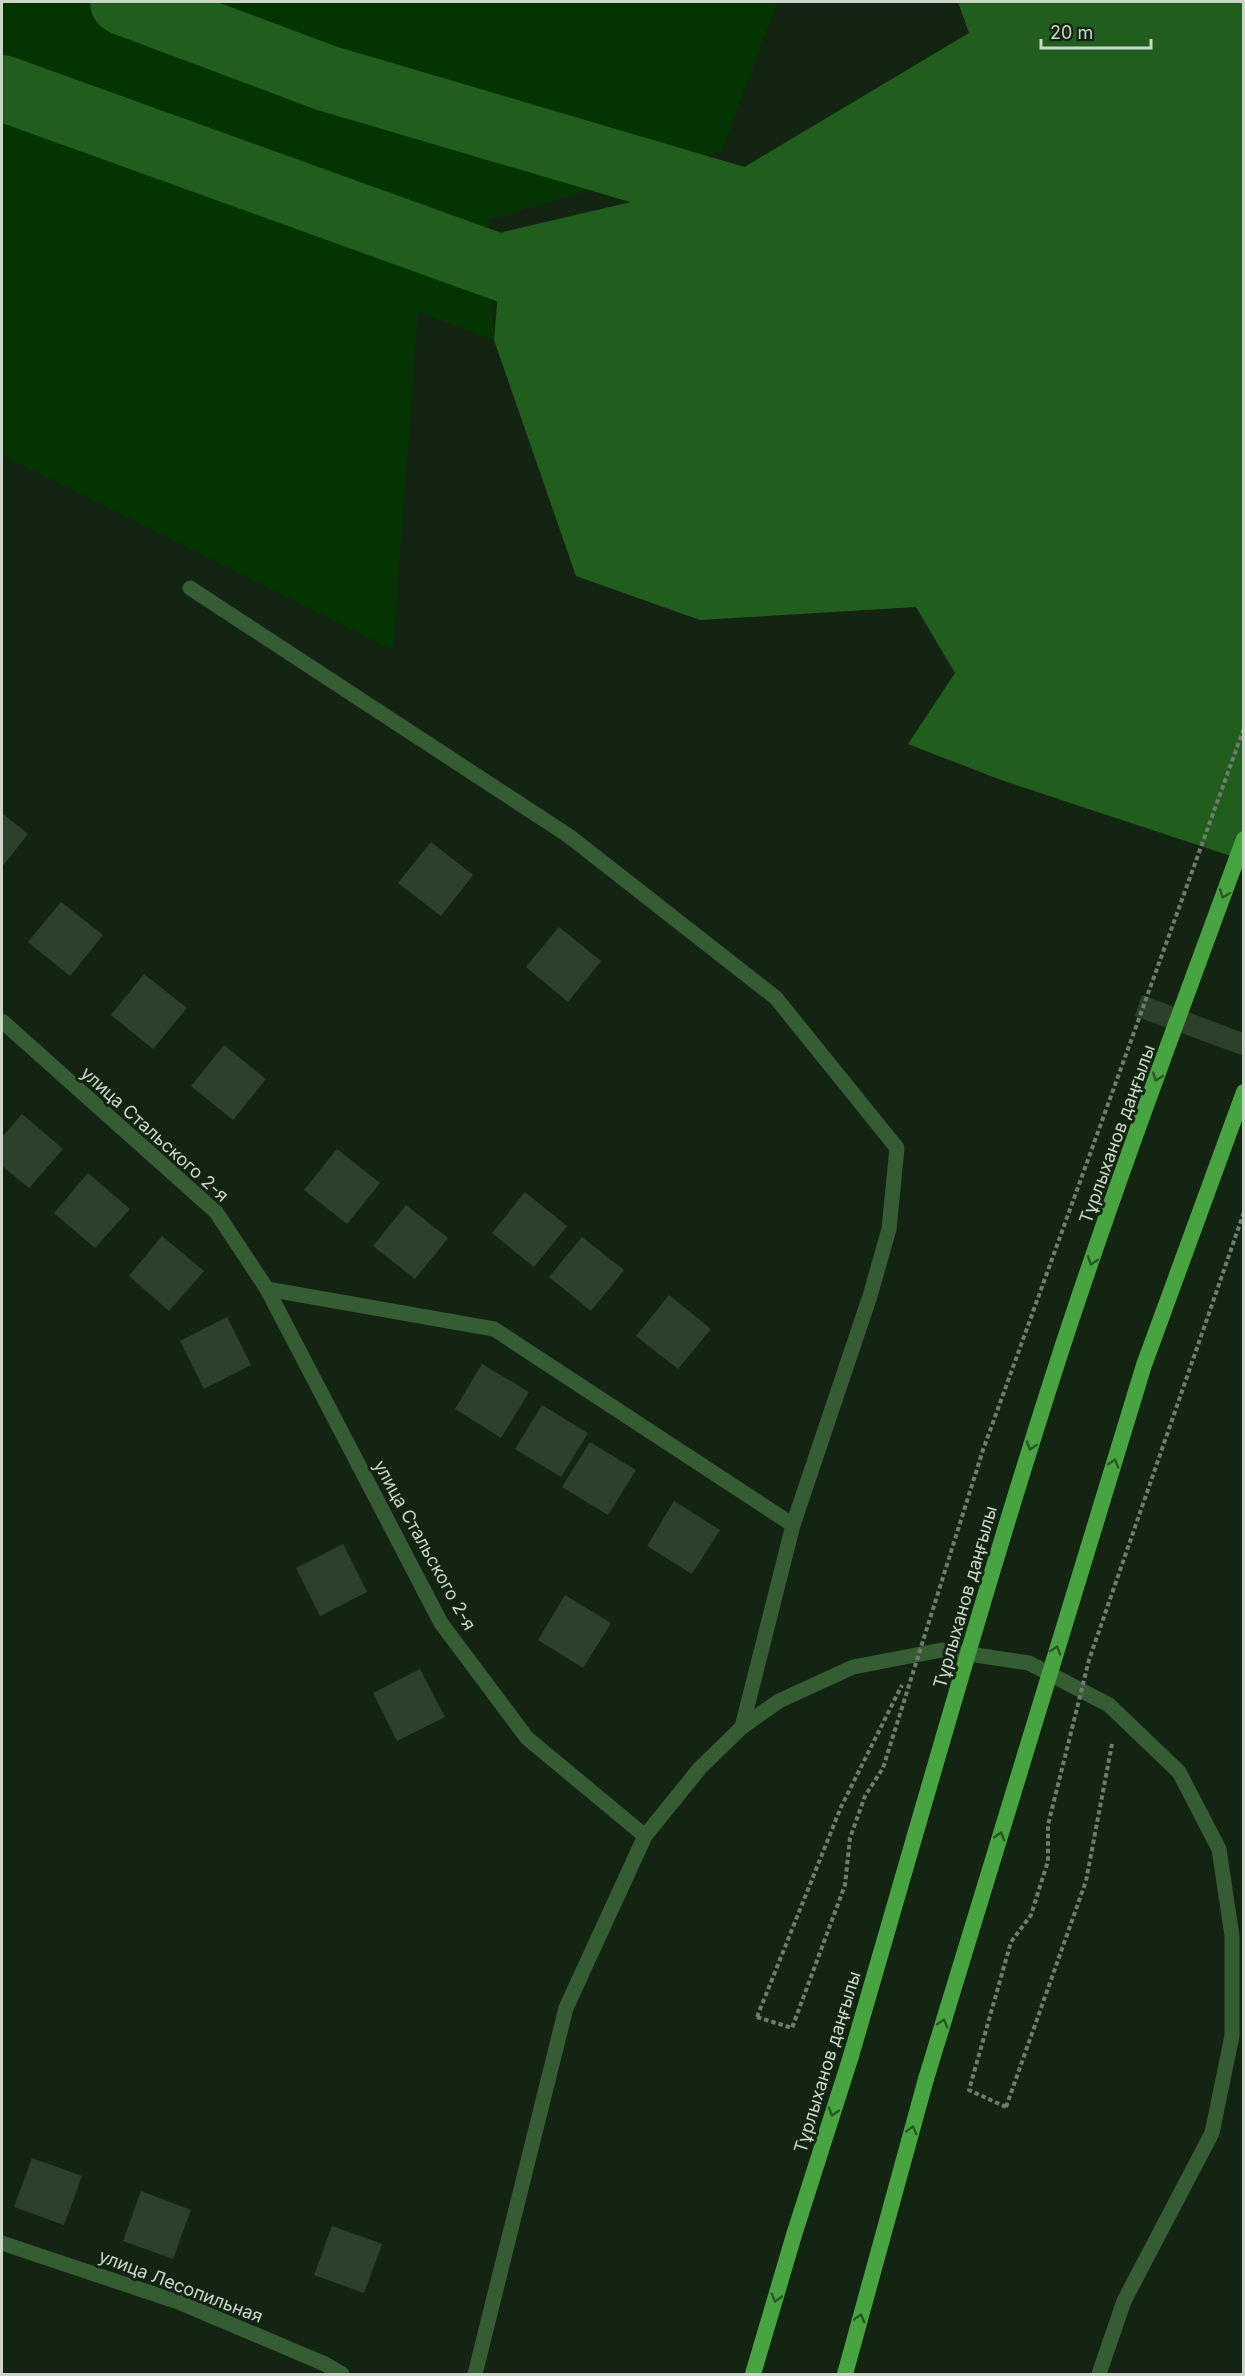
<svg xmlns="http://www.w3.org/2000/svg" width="1245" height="2376" font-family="Inter,sans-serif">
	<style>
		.green { fill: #053403 }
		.water { fill: #215e1d }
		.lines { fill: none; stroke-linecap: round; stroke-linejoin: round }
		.river { stroke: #215e1d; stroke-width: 66 }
		.building { fill: #2d402b }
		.path { stroke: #6d7c6c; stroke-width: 4; stroke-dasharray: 4.5 3; stroke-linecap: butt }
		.service { stroke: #365c33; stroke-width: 15 }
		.minor { stroke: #365c33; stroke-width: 15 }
		.trunk { stroke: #48a441; stroke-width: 16 }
		.path-bridge { stroke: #6d7c6c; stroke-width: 4; stroke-dasharray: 4.5 3; stroke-linecap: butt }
		.trunk-bridge { stroke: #48a441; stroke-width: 16 }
		.oneway { stroke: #285825 }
		.labels { text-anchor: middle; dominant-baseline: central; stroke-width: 6; stroke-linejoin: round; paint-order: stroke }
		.street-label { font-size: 18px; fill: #cbd6c9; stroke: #132512 }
	</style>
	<rect width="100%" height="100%" fill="#132512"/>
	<!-- green -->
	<path class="green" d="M 2,2 L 777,2 L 722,151 L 489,220 L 494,340 L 418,312 L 393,650 L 2,455 Z"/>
	<!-- water -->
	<path class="water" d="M 958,2 L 1243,2 L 1243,860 L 1001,780 L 908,744 L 955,673 L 916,607 L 700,620 L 576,576 L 494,340 L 503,232 L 721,181 L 969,33 Z"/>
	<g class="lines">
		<!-- river -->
		<g class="river">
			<path d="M 123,2 L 326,78 L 784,213"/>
			<path d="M 2,88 L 585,298"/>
		</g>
	</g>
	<!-- building -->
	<g class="building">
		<path d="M 2,813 L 28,834 L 2,867 Z"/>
		<path d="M 431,842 L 473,875 L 441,916 L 398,883 Z"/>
		<path d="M 61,902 L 103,935 L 70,976 L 28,942 Z"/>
		<path d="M 559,927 L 601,961 L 568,1002 L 526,967 Z"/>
		<path d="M 144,974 L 187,1008 L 153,1049 L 111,1015 Z"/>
		<path d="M 1142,995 L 1244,1033 L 1244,1056 L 1135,1016 Z"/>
		<path d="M 224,1045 L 266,1079 L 233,1120 L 191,1086 Z"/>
		<path d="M 22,1114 L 63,1149 L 29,1188 L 2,1166 L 2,1137 Z"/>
		<path d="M 337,1149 L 380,1183 L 347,1224 L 304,1190 Z"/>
		<path d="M 88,1173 L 130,1209 L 95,1248 L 54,1213 Z"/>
		<path d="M 525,1192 L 567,1226 L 534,1267 L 492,1233 Z"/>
		<path d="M 406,1205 L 448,1238 L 415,1279 L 373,1246 Z"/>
		<path d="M 162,1236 L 204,1271 L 169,1311 L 129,1276 Z"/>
		<path d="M 582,1237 L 624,1270 L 591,1311 L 549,1277 Z"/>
		<path d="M 669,1295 L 711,1329 L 678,1369 L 636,1336 Z"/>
		<path d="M 227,1317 L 251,1365 L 204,1389 L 180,1341 Z"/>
		<path d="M 482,1364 L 529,1392 L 501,1438 L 455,1409 Z"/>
		<path d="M 542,1405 L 588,1433 L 561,1477 L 515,1449 Z"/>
		<path d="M 590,1442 L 636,1470 L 608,1515 L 562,1487 Z"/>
		<path d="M 674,1501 L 720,1530 L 692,1574 L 647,1546 Z"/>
		<path d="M 343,1544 L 367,1592 L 320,1616 L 296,1568 Z"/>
		<path d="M 565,1595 L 611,1623 L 583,1668 L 538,1640 Z"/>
		<path d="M 420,1669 L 445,1717 L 397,1741 L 373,1693 Z"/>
		<path d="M 32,2158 L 82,2176 L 64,2225 L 14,2207 Z"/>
		<path d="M 141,2191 L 191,2210 L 173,2259 L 123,2241 Z"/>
		<path d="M 332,2226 L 382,2244 L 364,2293 L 314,2275 Z"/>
	</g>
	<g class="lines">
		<!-- path -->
		<g class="path">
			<path d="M 757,2017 L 841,1807 L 902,1685"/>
			<path d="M 1006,2107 L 1086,1881 L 1112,1744"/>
		</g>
		<!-- service -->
		<g class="service">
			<path d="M 190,588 L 569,836 L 776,998 L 897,1148 L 889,1229 L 870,1296 L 793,1525 L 742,1727"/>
			<path d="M 475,2374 L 566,2008 L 645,1836 L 700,1768 L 742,1727 L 779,1701 L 853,1667 L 942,1650 L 1029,1663 L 1109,1705 L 1179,1772 L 1219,1849 L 1232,1936 L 1232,2036 L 1212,2133 L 1124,2301 L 1099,2374"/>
		</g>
		<!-- minor -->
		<g class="minor">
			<path d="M 2,1021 L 216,1212 L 267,1289 L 441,1623 L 527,1738 L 645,1836"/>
			<path d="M 267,1289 L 494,1329 L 793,1525"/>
			<path d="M 2,2243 L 181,2303 L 325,2364 L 342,2374"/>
		</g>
		<!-- trunk -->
		<g class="trunk">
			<path d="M 753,2374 L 794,2235 L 851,2056"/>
			<path d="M 845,2374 L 926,2079"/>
		</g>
		<!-- path-bridge -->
		<g class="path-bridge">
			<path d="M 757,2017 L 792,2028 L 845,1885 L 850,1838 L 865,1796 L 883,1768 L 983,1450 L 1244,728"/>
			<path d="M 1006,2107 L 969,2090 L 1011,1942 L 1031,1915 L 1048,1861 L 1048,1825 L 1089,1660 L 1244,1212"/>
		</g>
		<!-- trunk-bridge -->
		<g class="trunk-bridge">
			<path d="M 851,2056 C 920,1820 986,1582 1062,1348 C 1118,1177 1182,1008 1244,839"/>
			<path d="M 926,2079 L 1144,1365 L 1244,1092"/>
		</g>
	</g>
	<!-- one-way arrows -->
	<defs><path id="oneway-chevron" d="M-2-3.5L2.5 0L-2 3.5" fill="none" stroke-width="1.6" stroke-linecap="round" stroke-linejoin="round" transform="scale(1.5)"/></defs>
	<g class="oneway">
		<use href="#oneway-chevron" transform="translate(1224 894) rotate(110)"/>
		<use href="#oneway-chevron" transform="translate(1157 1077) rotate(110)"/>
		<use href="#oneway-chevron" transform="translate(1092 1261) rotate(109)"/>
		<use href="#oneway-chevron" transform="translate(1031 1446) rotate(108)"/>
		<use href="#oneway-chevron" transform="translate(1114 1463) rotate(-73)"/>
		<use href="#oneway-chevron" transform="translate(1056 1650) rotate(-73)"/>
		<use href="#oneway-chevron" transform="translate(1000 1836) rotate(-73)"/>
		<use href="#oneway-chevron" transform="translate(943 2023) rotate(-73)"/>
		<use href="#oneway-chevron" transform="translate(833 2112) rotate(108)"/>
		<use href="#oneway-chevron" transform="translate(912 2130) rotate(-75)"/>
		<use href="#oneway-chevron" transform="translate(776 2298) rotate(106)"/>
		<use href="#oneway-chevron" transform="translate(860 2318) rotate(-75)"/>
	</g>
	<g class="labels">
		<!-- street labels -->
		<g class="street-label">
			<text transform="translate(155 1134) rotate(42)">улица Стальского 2-я</text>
			<text transform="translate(1117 1134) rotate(-70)">Тұрлыханов даңғылы</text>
			<text transform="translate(425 1545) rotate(61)">улица Стальского 2-я</text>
			<text transform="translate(965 1597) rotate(-74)">Тұрлыханов даңғылы</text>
			<text transform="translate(827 2062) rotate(-73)">Тұрлыханов даңғылы</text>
			<text transform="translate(181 2286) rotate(21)">улица Лесопильная</text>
		</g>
	</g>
	<!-- border -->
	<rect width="1245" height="2376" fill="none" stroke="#cbd6c9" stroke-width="6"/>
	<!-- scale -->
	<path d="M1041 39v9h110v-9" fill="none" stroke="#cbd6c9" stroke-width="3"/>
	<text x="1050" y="39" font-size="18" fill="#cbd6c9" stroke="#132512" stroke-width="4.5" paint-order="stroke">20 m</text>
</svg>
